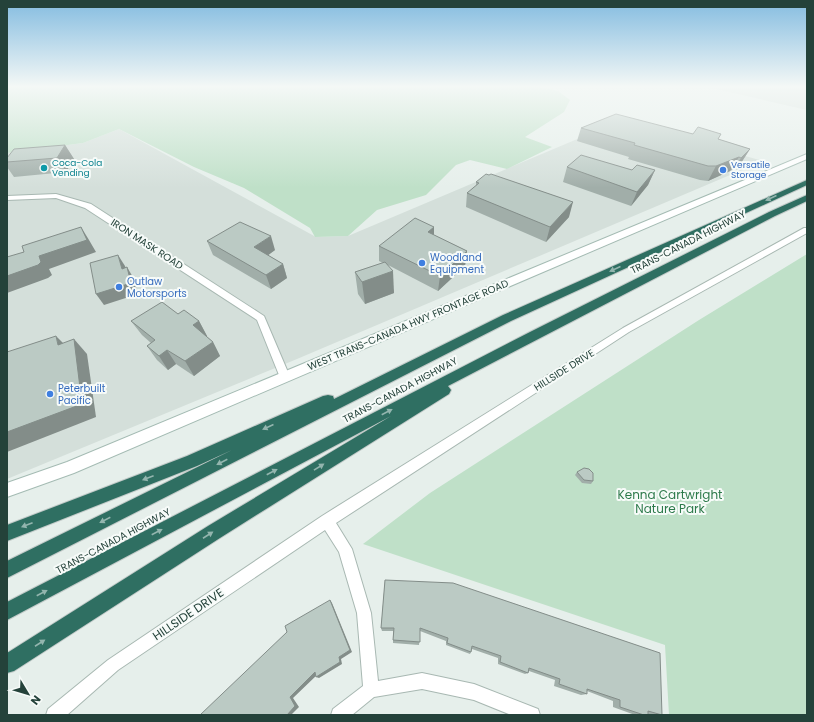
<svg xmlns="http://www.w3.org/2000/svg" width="814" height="722" font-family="Poppins,sans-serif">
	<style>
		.built { fill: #d4dfda }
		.green { fill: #bfe0c8 }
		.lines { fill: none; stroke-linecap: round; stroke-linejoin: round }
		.street-casing { stroke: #a8b8b2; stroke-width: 2 }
		.secondary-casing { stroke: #a4bbb3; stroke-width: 2 }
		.highway-casing { stroke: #c2cac8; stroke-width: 2 }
		.street { fill: #fff; fill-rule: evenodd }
		.secondary { fill: #fff; fill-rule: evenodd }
		.highway { fill: #2f6f62; fill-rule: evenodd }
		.wall { fill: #a1aea9 }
		.shaded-wall { fill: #838d89 }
		.building { fill: #bbcac4; stroke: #838d89 }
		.oneway { fill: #93b5ae }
		.culture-dot { fill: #0f9aa8; stroke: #f7fbf9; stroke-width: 1.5 }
		.shop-dot { fill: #3f7fe0; stroke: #f7fbf9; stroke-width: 1.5 }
		.labels { text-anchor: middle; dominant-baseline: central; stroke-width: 4; stroke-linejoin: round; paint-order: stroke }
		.far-culture-label { font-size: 9px; fill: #0d838f; stroke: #f7fbf9; text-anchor: start }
		.far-shop-label { font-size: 9px; fill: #366cbe; stroke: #f7fbf9; text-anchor: start }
		.street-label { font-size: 10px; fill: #24423a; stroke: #f7fbf9 }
		.shop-label { font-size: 10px; fill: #366cbe; stroke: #f7fbf9; text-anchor: start }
		.near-park-label { font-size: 12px; fill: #2d7a4b; stroke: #f7fbf9 }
		.near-street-label { font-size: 12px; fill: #24423a; stroke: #f7fbf9 }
	</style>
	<rect width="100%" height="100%" fill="#e6efeb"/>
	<!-- built -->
	<g class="built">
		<path d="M 707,87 L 807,87 L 807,110 Z"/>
		<path d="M 620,121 L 763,161 L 297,359 L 7,479 L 7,153 L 83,143 L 119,129 L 316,237 L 348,236 Z"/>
	</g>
	<!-- green -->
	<g class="green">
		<path d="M 7,87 L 540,87 L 558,91 L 570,100 L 564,112 L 525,137 L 552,147 L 507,169 L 470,160 L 456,165 L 426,195 L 377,210 L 348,236 L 315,237 L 310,228 L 244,188 L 194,167 L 119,129 L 83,143 L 7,153 Z"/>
		<path d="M 807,254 L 807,715 L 669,715 L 665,645 L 363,544 L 430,493 L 699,320 Z"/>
	</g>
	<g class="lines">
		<!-- street casing -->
		<g class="street-casing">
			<g id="street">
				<path d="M 56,194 L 91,204 L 264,316 L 290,377 L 289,380 L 285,381 L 281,380 L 257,320 L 85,208 L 56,198 L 7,200 L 7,196 Z"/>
				<path d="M 804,228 L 807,228 L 807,233 L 629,332 L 336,523 L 352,549 L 371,613 L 378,681 L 422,673 L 474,684 L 538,709 L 540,715 L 511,715 L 474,700 L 422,689 L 374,697 L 352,715 L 331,715 L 333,709 L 363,686 L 357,613 L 339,552 L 325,530 L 118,670 L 67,715 L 46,715 L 48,709 L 108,660 L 322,516 L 623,328 Z"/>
			</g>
		</g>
		<!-- secondary casing -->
		<g class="secondary-casing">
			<path id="secondary" d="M 807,154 L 807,159 L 74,473 L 7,497 L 7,483 L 67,462 Z"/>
		</g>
		<!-- highway casing -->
		<g class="highway-casing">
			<g id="highway">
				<path d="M 807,180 L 807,185 L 511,321 L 7,578 L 7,561 L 232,450 L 197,466 L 7,541 L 7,525 L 187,456 L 323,396 L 328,395 L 333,396 L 334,399 L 503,315 Z"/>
				<path d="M 807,195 L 807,201 L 775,216 L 448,386 L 451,390 L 449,394 L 220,538 L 14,671 L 7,673 L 7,653 L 208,526 L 391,416 L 7,620 L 7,602 L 530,332 L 769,212 Z"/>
			</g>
		</g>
		<!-- street -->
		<use href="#street" class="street"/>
		<!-- secondary -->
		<use href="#secondary" class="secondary"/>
		<!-- highway -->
		<use href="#highway" class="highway"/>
	</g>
	<!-- wall -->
	<g class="wall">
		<path d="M 581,128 L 693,134 L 721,134 L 718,139 L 750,149 L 741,163 L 732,172 L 730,171 L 708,181 L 700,180 L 628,159 L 629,157 L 577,141 Z"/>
		<path d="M 65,145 L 74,159 L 66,172 L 14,177 L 7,167 L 7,158 Z"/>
		<path d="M 567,167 L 632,170 L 655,170 L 648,185 L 631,206 L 563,182 Z"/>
		<path d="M 476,182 L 569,217 L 546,242 L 466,207 L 467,193 L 476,186 Z"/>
		<path d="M 434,227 L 434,235 L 467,251 L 465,266 L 438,291 L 388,265 L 394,293 L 365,304 L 358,294 L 355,272 L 383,263 L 379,261 L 379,246 Z"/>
		<path d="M 207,241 L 275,250 L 268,255 L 283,264 L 287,278 L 271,289 L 213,255 Z"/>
		<path d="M 178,314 L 199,321 L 207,336 L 206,336 L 213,342 L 220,356 L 194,376 L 176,364 L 168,370 L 157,360 L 147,346 L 151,343 L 142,335 L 131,321 Z"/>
		<path d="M 577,472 L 593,481 L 591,484 L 582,483 L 575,475 Z"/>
		<path d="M 385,580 L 662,715 L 652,715 L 648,714 L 648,715 L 635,715 L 613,707 L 613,701 L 587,691 L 587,694 L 581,695 L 554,686 L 555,680 L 529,671 L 528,673 L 525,674 L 498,664 L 498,658 L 472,649 L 471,652 L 470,654 L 446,645 L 446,641 L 420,631 L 419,645 L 393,643 L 393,631 L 382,631 L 381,628 Z"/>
	</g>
	<!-- shaded-wall -->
	<g class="shaded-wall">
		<path d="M 65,145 L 74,159 L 66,172 L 57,158 Z"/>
		<path d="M 750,149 L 741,163 L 732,172 L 741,158 Z"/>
		<path d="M 739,157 L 730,171 L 708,181 L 716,166 Z"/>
		<path d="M 655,170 L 648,185 L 631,206 L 637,192 Z"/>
		<path d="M 573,202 L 569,217 L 546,242 L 550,227 Z"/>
		<path d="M 81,227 L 89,240 L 96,252 L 49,269 L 52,275 L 48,278 L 7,293 L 7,276 L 39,256 Z"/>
		<path d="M 434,227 L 434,242 L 428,232 Z"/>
		<path d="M 271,236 L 275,250 L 259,262 L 254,247 Z"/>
		<path d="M 467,251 L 465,266 L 438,291 L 440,276 Z"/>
		<path d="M 118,255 L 125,266 L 129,280 L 122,269 Z"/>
		<path d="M 283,264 L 287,278 L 271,289 L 266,275 Z"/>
		<path d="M 127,267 L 134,279 L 138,294 L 104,305 L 96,294 Z"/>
		<path d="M 393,271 L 394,293 L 365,304 L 362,282 Z"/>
		<path d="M 199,321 L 207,336 L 201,340 L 193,325 Z"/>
		<path d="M 56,336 L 70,350 L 58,345 Z"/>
		<path d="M 74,339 L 87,354 L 96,417 L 7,452 L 7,432 Z"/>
		<path d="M 213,342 L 220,356 L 194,376 L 185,361 Z"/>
		<path d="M 167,350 L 176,364 L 168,370 L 159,356 Z"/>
		<path d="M 330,600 L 332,603 L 352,652 L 341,659 L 342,664 L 319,678 L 316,677 L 339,657 Z"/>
		<path d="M 315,672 L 318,674 L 293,698 L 299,707 L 291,715 L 287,715 L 290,697 Z"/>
	</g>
	<!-- building -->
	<g class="building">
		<path d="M 616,114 L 693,134 L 698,127 L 721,134 L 718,139 L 750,149 L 741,158 L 739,157 L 716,166 L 708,166 L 634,145 L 635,143 L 581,128 Z"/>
		<path d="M 65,145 L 57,158 L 7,162 L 7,158 L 14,149 Z"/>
		<path d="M 581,155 L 632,170 L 637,165 L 655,170 L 637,192 L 567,167 Z"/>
		<path d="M 486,174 L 489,175 L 491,174 L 573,202 L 550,227 L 467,193 L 479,183 L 476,182 Z"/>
		<path d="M 415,218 L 434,227 L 428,232 L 467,251 L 440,276 L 379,246 Z"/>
		<path d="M 240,222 L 271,236 L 254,247 L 283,264 L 266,275 L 207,241 Z"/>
		<path d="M 81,227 L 87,240 L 39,256 L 41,262 L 38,265 L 7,276 L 7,257 L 24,252 L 22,246 Z"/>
		<path d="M 118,255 L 122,269 L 127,267 L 131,283 L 96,294 L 90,263 Z"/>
		<path d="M 385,262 L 393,271 L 362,282 L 355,272 Z"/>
		<path d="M 162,302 L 178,314 L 184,310 L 199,321 L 193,325 L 213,342 L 185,361 L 167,350 L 159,356 L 147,346 L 155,340 L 131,321 Z"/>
		<path d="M 56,336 L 58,345 L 74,339 L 82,404 L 7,432 L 7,352 Z"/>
		<path d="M 584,468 L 589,469 L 593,473 L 593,481 L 584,480 L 577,472 Z"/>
		<path d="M 385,580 L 453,583 L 660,653 L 662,715 L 648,711 L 648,715 L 644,715 L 620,707 L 620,700 L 587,689 L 587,694 L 559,684 L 560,679 L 529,668 L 528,673 L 500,662 L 501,656 L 472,646 L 471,652 L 447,643 L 448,638 L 420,628 L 420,642 L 393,640 L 394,628 L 381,628 Z"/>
		<path d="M 330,600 L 350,650 L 339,657 L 340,662 L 316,677 L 315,672 L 290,697 L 295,706 L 287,715 L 200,715 L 287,632 L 285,626 Z"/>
	</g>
	<!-- one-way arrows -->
	<defs><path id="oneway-solid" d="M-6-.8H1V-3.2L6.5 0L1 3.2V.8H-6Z"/></defs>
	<g class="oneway">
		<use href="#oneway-solid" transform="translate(771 198) rotate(156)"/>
		<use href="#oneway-solid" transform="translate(615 269) rotate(156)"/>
		<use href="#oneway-solid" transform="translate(387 412) rotate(-28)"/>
		<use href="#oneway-solid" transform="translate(268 427) rotate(156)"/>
		<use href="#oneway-solid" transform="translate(222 462) rotate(153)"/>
		<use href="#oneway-solid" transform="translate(319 467) rotate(-32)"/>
		<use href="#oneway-solid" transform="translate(272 472) rotate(-28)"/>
		<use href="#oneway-solid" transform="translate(148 478) rotate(159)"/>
		<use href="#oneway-solid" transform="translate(105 520) rotate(153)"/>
		<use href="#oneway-solid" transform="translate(27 525) rotate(159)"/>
		<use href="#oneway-solid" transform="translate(157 532) rotate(-28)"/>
		<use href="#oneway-solid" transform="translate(208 535) rotate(-33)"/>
		<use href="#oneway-solid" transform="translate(42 593) rotate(-28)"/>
		<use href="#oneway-solid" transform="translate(40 643) rotate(-33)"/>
	</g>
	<!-- sky -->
	<linearGradient id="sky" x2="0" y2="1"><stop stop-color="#84bce0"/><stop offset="0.46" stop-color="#f4f8f6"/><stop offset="1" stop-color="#f4f8f6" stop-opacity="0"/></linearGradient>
	<rect width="814" height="188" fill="url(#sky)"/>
	<!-- markers -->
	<circle class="culture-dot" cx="44" cy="168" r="4"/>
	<g class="shop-dot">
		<circle cx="723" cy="170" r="4"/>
		<circle cx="422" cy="263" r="4"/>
		<circle cx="119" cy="287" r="4"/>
		<circle cx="50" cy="394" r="4"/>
	</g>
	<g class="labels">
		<!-- far-culture labels -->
		<g class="far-culture-label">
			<text x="52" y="163">Coca-Cola<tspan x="52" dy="10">Vending</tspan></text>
		</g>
		<!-- far-shop labels -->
		<g class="far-shop-label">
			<text x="731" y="165">Versatile<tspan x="731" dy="10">Storage</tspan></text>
		</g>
		<!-- street labels -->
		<g class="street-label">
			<text transform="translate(688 242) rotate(-27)">TRANS-CANADA HIGHWAY</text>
			<text transform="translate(147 244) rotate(33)">IRON MASK ROAD</text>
			<text transform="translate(408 325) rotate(-23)">WEST TRANS-CANADA HWY FRONTAGE ROAD</text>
			<text transform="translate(564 370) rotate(-32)">HILLSIDE DRIVE</text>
			<text transform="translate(400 390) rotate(-28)">TRANS-CANADA HIGHWAY</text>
			<text transform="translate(113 541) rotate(-28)">TRANS-CANADA HIGHWAY</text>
		</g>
		<!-- shop labels -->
		<g class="shop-label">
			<text x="430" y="257">Woodland<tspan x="430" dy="12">Equipment</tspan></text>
			<text x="127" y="281">Outlaw<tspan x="127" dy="12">Motorsports</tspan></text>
			<text x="58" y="388">Peterbuilt<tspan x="58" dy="12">Pacific</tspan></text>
		</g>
		<!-- near-park labels -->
		<g class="near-park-label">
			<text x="670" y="494">Kenna Cartwright<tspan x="670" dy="14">Nature Park</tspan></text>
		</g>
		<!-- near-street labels -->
		<g class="near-street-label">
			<text transform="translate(188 614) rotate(-34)">HILLSIDE DRIVE</text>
		</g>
	</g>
	<!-- border -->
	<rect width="814" height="722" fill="none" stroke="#24423a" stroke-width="16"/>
	<!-- north arrow -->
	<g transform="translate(28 694) rotate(128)" stroke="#f7fbf9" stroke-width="3" paint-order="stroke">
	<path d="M0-3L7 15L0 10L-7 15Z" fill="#24423a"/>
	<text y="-6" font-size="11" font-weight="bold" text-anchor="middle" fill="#24423a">N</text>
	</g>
</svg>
